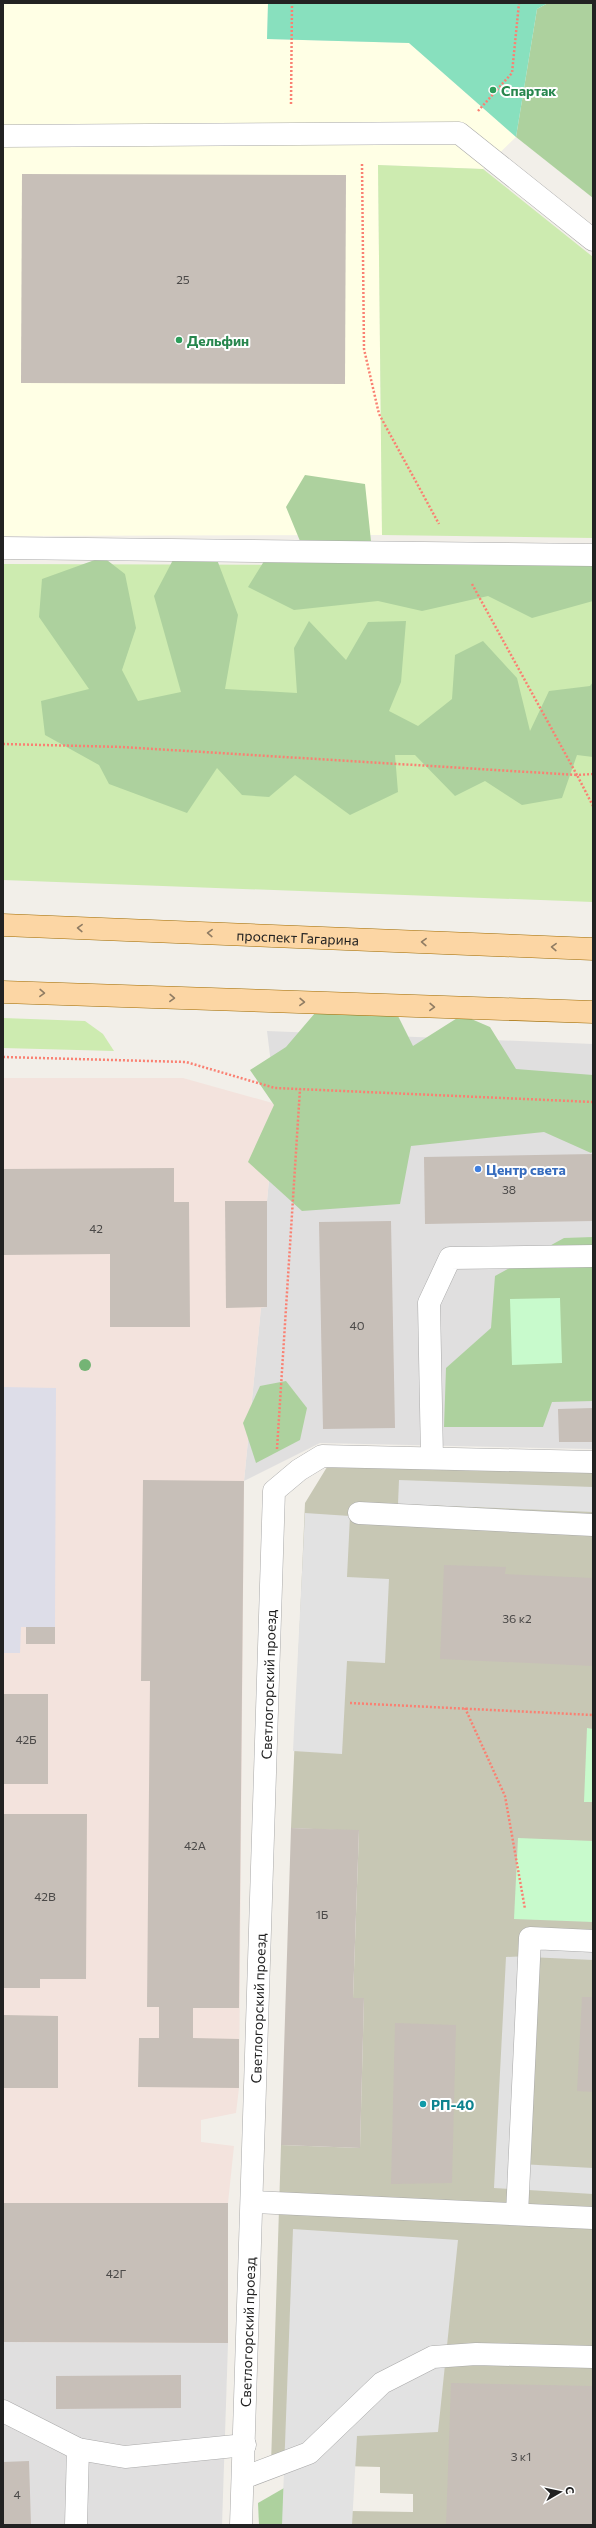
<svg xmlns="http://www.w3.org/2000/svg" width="596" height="2528" font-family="Commissioner,sans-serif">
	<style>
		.residential { fill: #e0dfdf }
		.education { fill: #ffffe5 }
		.military { fill: #f3e3dd }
		.construction { fill: #c7c7b4 }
		.grass { fill: #cdebb0 }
		.forest { fill: #add19e }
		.park { fill: #c8facc }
		.pitch { fill: #88e0be }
		.parking { fill: #e2e2e2 }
		.plaza { fill: #dddde8 }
		.building { fill: #c7bfb8 }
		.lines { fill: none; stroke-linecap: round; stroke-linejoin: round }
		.minor-casing { stroke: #a9a9a9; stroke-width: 23 }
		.major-casing { stroke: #a06b00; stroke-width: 23 }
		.path { stroke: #fa8072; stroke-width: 2.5; stroke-dasharray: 2 2; stroke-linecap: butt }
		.minor { stroke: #fff; stroke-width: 22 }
		.major { stroke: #fcd6a4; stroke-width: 22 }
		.tree { fill: #74b475 }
		.oneway { stroke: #8f7c63 }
		.leisure-dot { fill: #2e9e5b; stroke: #fff; stroke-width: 1.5 }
		.shop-dot { fill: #3f7fe0; stroke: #fff; stroke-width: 1.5 }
		.culture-dot { fill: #0f9aa8; stroke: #fff; stroke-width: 1.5 }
		.labels { text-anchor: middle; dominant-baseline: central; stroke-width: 4; stroke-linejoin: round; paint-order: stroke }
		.number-label { font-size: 12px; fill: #4b4948 }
		.leisure-label { font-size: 14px; font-weight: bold; fill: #27864d; stroke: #fff; text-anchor: start }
		.street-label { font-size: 14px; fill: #222; stroke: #fff }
		.shop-label { font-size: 14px; font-weight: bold; fill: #366cbe; stroke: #fff; text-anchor: start }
		.culture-label { font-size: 14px; font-weight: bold; fill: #0d838f; stroke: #fff; text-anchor: start }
	</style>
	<rect width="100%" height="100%" fill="#f2efe9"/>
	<!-- residential -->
	<g class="residential">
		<path d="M 267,1031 L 593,1044 L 593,1449 L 320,1443 L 244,1481 L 261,1307 L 267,1307 L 267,1201 L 276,1104 Z"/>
		<path d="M 3,2342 L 228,2343 L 222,2525 L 3,2525 Z"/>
	</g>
	<!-- education -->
	<path class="education" d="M 3,3 L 268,3 L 267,39 L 409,43 L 516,137 L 483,169 L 378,165 L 382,535 L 3,536 Z"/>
	<!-- military -->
	<path class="military" d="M 3,1078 L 183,1078 L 276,1104 L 267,1201 L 267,1307 L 261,1308 L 244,1481 L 239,2088 L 236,2113 L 201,2120 L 201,2142 L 234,2146 L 228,2203 L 228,2343 L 3,2342 Z"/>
	<!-- construction -->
	<path class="construction" d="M 335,1454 L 593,1464 L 593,2386 L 446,2525 L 350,2525 L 350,2511 L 413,2512 L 413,2494 L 380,2493 L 380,2467 L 271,2464 L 281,2145 L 360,2148 L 364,1998 L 353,1998 L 359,1831 L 291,1828 L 305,1503 Z"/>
	<!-- grass -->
	<g class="grass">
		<path d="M 378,165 L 483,169 L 593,257 L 593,538 L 382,535 Z"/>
		<path d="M 3,564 L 593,566 L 593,902 L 3,880 Z"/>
		<path d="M 3,1018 L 85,1021 L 103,1034 L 114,1051 L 3,1048 Z"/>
	</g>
	<!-- forest -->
	<g class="forest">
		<path d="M 548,3 L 593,3 L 593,198 L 516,137 L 537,9 Z"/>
		<path d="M 305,475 L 365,484 L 373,560 L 561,559 L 593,566 L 593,601 L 532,618 L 488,596 L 422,611 L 378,601 L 294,610 L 248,587 L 266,558 L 307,558 L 286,507 Z"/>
		<path d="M 103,557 L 125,574 L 136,628 L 122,670 L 138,701 L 181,692 L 154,596 L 174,558 L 216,557 L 238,615 L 225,689 L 297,693 L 294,648 L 309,621 L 346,660 L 368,622 L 406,621 L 401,682 L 389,711 L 418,726 L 452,699 L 455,655 L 483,641 L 517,678 L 530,731 L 549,691 L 590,686 L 593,682 L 593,757 L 577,755 L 562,798 L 522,805 L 485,781 L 455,796 L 415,755 L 395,755 L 398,792 L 350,815 L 295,775 L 269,797 L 242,795 L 217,768 L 187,813 L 109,784 L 99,765 L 45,735 L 41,701 L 89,689 L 39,617 L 42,579 Z"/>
		<path d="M 392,1004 L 413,1046 L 462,1015 L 490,1027 L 516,1069 L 593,1075 L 593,1151 L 591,1153 L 544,1132 L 411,1146 L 400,1204 L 302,1211 L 248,1162 L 274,1105 L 250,1070 L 286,1047 L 321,1006 Z"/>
		<path d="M 593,1237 L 593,1401 L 552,1402 L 543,1427 L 444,1427 L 446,1368 L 491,1328 L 495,1276 L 564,1238 Z"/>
		<path d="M 286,1381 L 307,1408 L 300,1440 L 256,1463 L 243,1423 L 260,1386 Z"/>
		<path d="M 291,2484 L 311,2525 L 259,2525 L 258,2503 Z"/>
	</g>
	<!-- park -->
	<g class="park">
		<path d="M 560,1298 L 562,1363 L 512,1365 L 510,1299 Z"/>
		<path d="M 587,1728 L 593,1729 L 593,1802 L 584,1802 Z"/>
		<path d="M 518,1838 L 593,1841 L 593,1922 L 514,1919 Z"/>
	</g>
	<!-- pitch -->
	<path class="pitch" d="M 268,3 L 548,3 L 537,9 L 516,137 L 409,43 L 267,39 Z"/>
	<!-- parking -->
	<g class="parking">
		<path d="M 399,1480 L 593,1487 L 593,1512 L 398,1504 Z"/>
		<path d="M 305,1513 L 350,1516 L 347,1577 L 389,1579 L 385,1663 L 347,1661 L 342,1754 L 293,1751 Z"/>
		<path d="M 530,1938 L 593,1941 L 593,1960 L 529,1957 L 520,2164 L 593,2168 L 593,2194 L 494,2188 L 506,1957 L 529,1956 Z"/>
		<path d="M 293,2229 L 458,2240 L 438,2432 L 357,2436 L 352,2525 L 282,2525 Z"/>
	</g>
	<!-- plaza -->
	<path class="plaza" d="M 3,1387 L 56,1388 L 55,1627 L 21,1627 L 20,1653 L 3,1653 Z"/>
	<!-- building -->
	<g class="building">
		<path d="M 22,174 L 346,175 L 345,384 L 21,383 Z"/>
		<path d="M 593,1154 L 593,1221 L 425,1224 L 424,1157 Z"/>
		<path d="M 174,1168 L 174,1202 L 189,1202 L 190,1327 L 110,1327 L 110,1254 L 3,1255 L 3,1169 Z"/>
		<path d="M 225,1201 L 267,1201 L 267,1307 L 226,1308 Z"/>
		<path d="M 391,1221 L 395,1428 L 323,1429 L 319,1222 Z"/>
		<path d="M 593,1408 L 593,1442 L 559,1442 L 558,1409 Z"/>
		<path d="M 143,1480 L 244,1481 L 239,2008 L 193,2008 L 193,2038 L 239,2039 L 239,2088 L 138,2087 L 139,2038 L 159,2038 L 159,2007 L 147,2007 L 150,1681 L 141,1681 Z"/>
		<path d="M 444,1565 L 506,1567 L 505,1574 L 593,1578 L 593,1666 L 440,1659 Z"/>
		<rect x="26" y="1627" width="29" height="17"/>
		<rect x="3" y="1694" width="45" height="90"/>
		<path d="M 3,1814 L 87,1814 L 86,1979 L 40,1979 L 40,1988 L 3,1988 Z"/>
		<path d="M 291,1828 L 359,1830 L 353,1998 L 364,1998 L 360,2148 L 281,2145 Z"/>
		<path d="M 582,1997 L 593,1997 L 593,2092 L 577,2091 Z"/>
		<path d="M 3,2015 L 58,2016 L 58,2088 L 3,2088 Z"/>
		<path d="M 395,2023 L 456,2025 L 452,2183 L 391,2184 Z"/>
		<path d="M 3,2203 L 228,2203 L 228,2343 L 3,2342 Z"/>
		<path d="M 181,2375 L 181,2408 L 56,2409 L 56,2376 Z"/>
		<path d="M 451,2383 L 593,2386 L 593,2525 L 446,2525 Z"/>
		<path d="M 29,2461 L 31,2525 L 3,2525 L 3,2462 Z"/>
	</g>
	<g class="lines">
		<!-- minor casing -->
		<g class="minor-casing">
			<g id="minor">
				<path d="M 3,136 L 459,133 L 593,240"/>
				<path d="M 3,548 L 593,555"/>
				<path d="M 432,1458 L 429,1303 L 450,1258 L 593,1256"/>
				<path d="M 359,1513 L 593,1525"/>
				<path d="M 252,2202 L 593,2218"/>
				<path d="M 517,2214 L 530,1938 L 593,1941"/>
				<path d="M 3,2411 L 78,2449 L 125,2457 L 245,2445"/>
				<path d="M 243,2478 L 309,2453 L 382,2383 L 433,2357 L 476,2354 L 593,2357"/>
				<path d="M 76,2525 L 78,2449"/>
				<path id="s1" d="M 241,2525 L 274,1491 L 299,1470 L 322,1456 L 593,1462"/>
			</g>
		</g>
		<!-- major casing -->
		<g class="major-casing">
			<g id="major">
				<path id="s2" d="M 3,925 L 593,949"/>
				<path d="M 3,992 L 593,1012"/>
			</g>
		</g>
		<!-- path -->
		<g class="path">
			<path d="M 291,104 L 292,3"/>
			<path d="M 478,111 L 512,73 L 519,3"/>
			<path d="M 362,164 L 364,349 L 379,414 L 439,524"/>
			<path d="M 472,584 L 577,775 L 593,774"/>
			<path d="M 3,744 L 122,747 L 577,775 L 593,806"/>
			<path d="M 3,1057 L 186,1062 L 275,1088 L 593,1102"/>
			<path d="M 277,1449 L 300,1089"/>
			<path d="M 350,1703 L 593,1715"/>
			<path d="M 465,1708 L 505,1796 L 525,1909"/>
		</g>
		<!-- minor -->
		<use href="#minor" class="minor"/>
		<!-- major -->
		<use href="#major" class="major"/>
	</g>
	<!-- trees -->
	<circle class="tree" cx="85" cy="1365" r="6"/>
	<!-- one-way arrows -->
	<defs><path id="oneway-chevron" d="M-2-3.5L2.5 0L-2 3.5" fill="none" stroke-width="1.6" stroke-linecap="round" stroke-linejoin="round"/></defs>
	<g class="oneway">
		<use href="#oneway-chevron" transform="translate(80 928) rotate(-178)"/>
		<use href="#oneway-chevron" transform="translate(210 933) rotate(-178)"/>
		<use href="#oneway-chevron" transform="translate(424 942) rotate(-178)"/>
		<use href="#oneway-chevron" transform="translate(554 947) rotate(-178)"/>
		<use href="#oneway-chevron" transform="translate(42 993) rotate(2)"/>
		<use href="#oneway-chevron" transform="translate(172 998) rotate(2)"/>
		<use href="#oneway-chevron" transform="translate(302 1002) rotate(2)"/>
		<use href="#oneway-chevron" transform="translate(432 1007) rotate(2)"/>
	</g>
	<!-- markers -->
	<g class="leisure-dot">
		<circle cx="493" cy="90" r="4"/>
		<circle cx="179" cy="340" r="4"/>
	</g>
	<circle class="shop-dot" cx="478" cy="1169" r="4"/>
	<circle class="culture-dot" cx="423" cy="2104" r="4"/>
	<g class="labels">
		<!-- number labels -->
		<g class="number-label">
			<text x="183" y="279">25</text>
			<text x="509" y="1189">38</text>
			<text x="96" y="1228">42</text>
			<text x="357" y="1325">40</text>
			<text x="517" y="1618">36 к2</text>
			<text x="26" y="1739">42Б</text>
			<text x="195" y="1845">42А</text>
			<text x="45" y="1896">42В</text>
			<text x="322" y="1914">1Б</text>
			<text x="116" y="2273">42Г</text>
			<text x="521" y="2456">3 к1</text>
			<text x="17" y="2494">4</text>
		</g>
		<!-- leisure labels -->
		<g class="leisure-label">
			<text x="501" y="90">Спартак</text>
			<text x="187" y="340">Дельфин</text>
		</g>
		<!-- street labels -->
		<g class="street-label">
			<text stroke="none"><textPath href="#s2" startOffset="295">проспект Гагарина</textPath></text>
			<text stroke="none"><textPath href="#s1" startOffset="841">Светлогорский проезд</textPath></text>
			<text stroke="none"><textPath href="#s1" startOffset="517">Светлогорский проезд</textPath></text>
			<text stroke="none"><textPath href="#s1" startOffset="193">Светлогорский проезд</textPath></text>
		</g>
		<!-- shop labels -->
		<g class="shop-label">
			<text x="486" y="1169">Центр света</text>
		</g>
		<!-- culture labels -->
		<g class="culture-label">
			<text x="431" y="2104">РП-40</text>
		</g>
	</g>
	<!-- border -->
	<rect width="596" height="2528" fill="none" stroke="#222222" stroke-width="8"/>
	<!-- north arrow -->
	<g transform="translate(560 2492) rotate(81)" stroke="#ffffff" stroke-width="3" paint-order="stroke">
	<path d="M0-3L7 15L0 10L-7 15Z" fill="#222222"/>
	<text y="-6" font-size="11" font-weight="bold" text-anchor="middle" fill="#222222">С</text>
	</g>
</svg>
